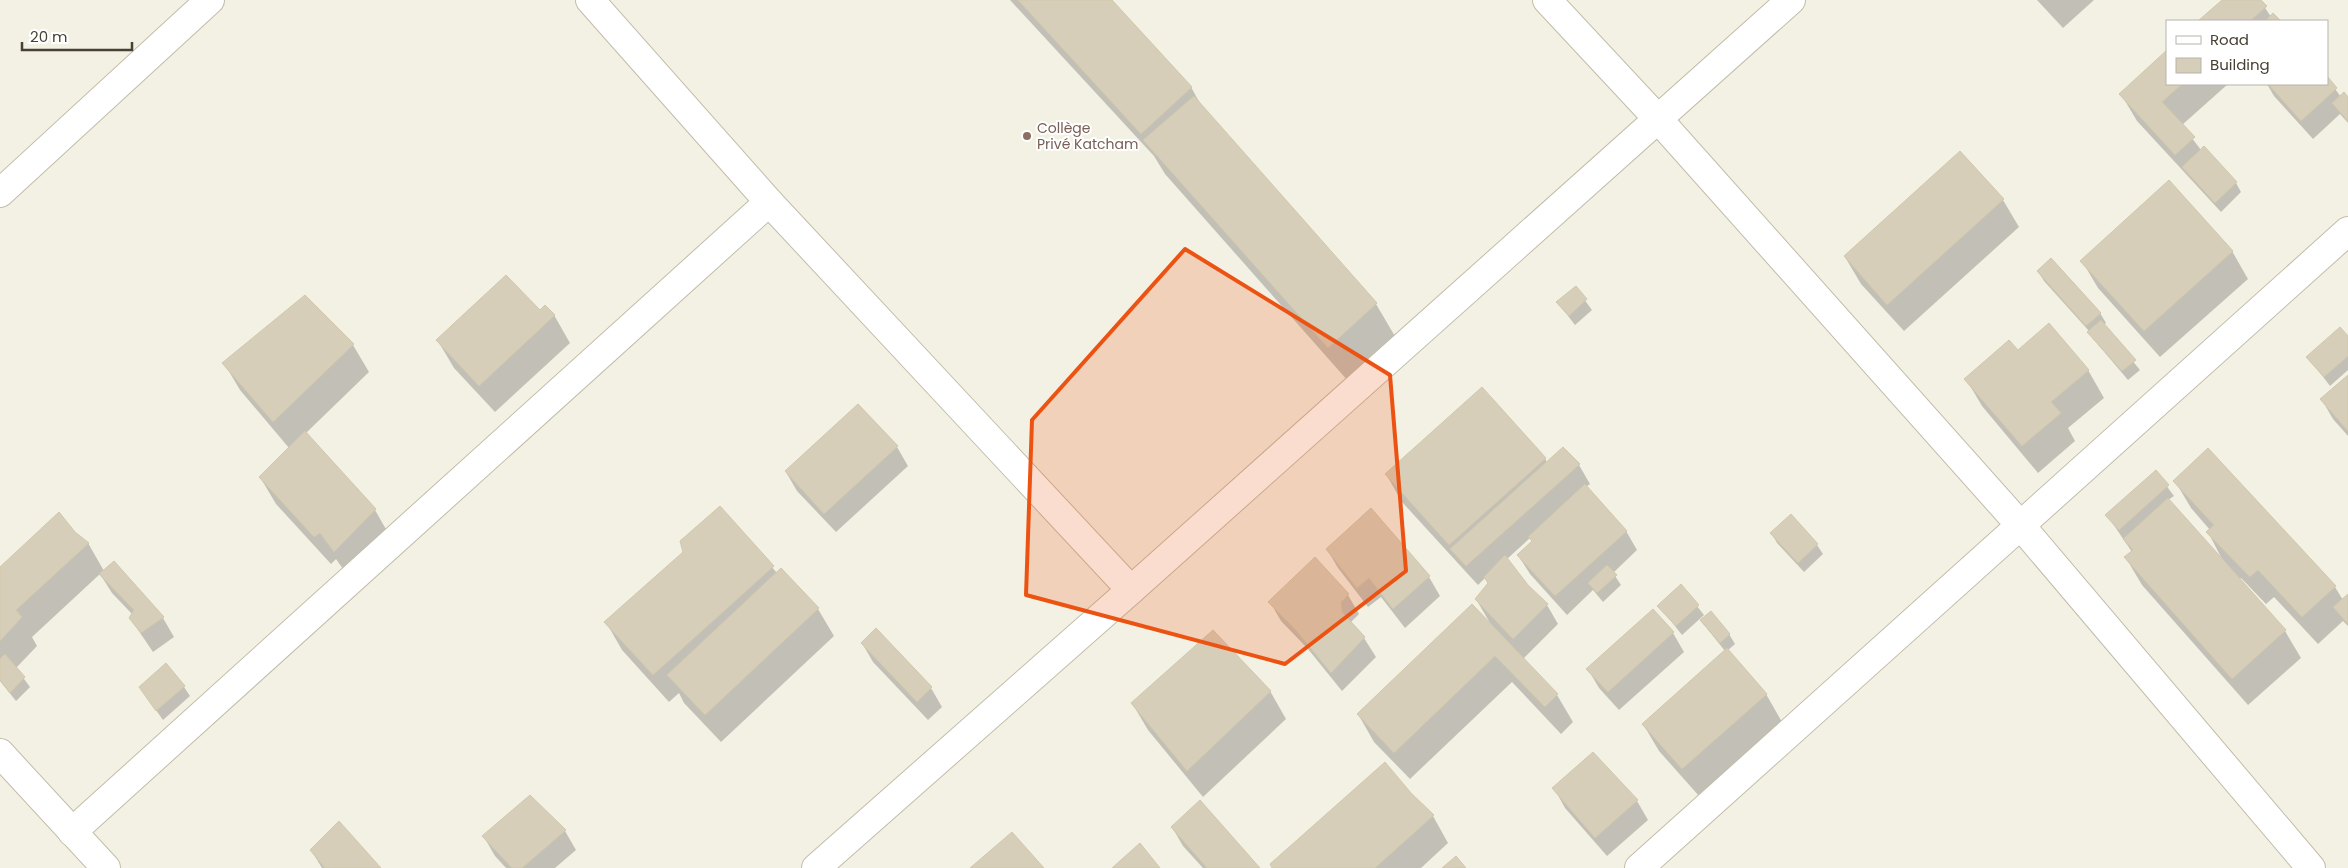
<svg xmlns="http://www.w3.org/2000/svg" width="2348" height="868" font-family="Poppins,sans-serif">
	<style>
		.shadow { fill: #0003 }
		.building { fill: #d6ceb9; stroke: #d1c7ab }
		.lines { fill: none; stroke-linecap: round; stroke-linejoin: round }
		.street-casing { stroke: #c2bda9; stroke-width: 30 }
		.street { stroke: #fff; stroke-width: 28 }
		.marked { fill: #ec5313; fill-opacity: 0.2; stroke: #ec5313; stroke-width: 4; stroke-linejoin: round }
		.education-dot { fill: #8d6e63; stroke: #fff; stroke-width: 2 }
		.labels { text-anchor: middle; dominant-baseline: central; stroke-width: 4; stroke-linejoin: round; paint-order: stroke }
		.education-label { font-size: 14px; fill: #785e54; stroke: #fff; text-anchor: start }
	</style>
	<rect width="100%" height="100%" fill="#f3f1e4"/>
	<!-- shadow -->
	<g class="shadow">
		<path d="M 1010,0 L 1110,0 L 1191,87 L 1202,107 L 1376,304 L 1396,338 L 1348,381 L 1165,174 L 1154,156 Z"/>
		<path d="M 2037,0 L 2094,0 L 2063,28 Z"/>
		<path d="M 2223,0 L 2260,0 L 2271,17 L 2273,15 L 2279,21 L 2200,21 Z"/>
		<path d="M 2327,78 L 2341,97 L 2348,99 L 2348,123 L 2340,114 L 2313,139 L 2274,96 L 2267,84 L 2327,84 Z"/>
		<path d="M 2167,84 L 2228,84 L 2182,125 L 2201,150 L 2236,183 L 2241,192 L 2221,212 L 2137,121 L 2121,94 Z"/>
		<path d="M 1960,153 L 2003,200 L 2019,227 L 1904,331 L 1861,284 L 1845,257 Z"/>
		<path d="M 2232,251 L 2248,279 L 2160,357 L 2098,288 L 2082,261 Z"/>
		<path d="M 2038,271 L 2100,313 L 2106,323 L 2103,325 L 2140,370 L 2128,380 L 2095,341 L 2089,331 L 2044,281 Z"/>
		<path d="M 1575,287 L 1592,310 L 1575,325 L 1558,303 Z"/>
		<path d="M 540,312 L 554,315 L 570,343 L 495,412 L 454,368 L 438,341 Z"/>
		<path d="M 2348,338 L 2348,370 L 2330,386 L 2308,357 Z"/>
		<path d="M 353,345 L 369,372 L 306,433 L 375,510 L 391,538 L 350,579 L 336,559 L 331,564 L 276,504 L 260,477 L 289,448 L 240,390 L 224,363 Z"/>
		<path d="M 2018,352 L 2088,370 L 2104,398 L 2068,428 L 2075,441 L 2038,473 L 1982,406 L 1966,379 Z"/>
		<path d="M 2348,376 L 2348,436 L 2333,419 L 2322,400 Z"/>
		<path d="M 897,447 L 908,466 L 836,532 L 797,491 L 786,472 Z"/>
		<path d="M 1545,458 L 1547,463 L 1579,465 L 1590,484 L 1586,487 L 1626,531 L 1637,550 L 1613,573 L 1621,585 L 1603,602 L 1593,590 L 1567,615 L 1530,574 L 1518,555 L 1533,542 L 1530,538 L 1507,559 L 1527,586 L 1547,605 L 1558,624 L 1523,659 L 1557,695 L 1573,722 L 1561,734 L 1512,682 L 1410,779 L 1374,742 L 1358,714 L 1490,623 L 1476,599 L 1489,584 L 1485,578 L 1478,585 L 1466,572 L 1402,502 L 1386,474 Z"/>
		<path d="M 2156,472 L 2174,496 L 2168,500 L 2223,561 L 2208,532 L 2210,530 L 2191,508 L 2175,481 L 2335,587 L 2343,600 L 2348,596 L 2348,626 L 2343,621 L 2318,644 L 2274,597 L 2266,604 L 2241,578 L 2239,579 L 2285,631 L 2301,658 L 2248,705 L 2142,585 L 2126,558 L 2132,552 L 2107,515 Z"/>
		<path d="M 720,507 L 777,573 L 781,570 L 818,609 L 834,636 L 721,742 L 684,703 L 679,693 L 669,702 L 622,650 L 606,622 L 684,552 Z"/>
		<path d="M 74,533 L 88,543 L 104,571 L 163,618 L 174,637 L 153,652 L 130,618 L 132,614 L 112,593 L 100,574 L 32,637 L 37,646 L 16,668 L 30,687 L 16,701 L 0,681 L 0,568 Z"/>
		<path d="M 1772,534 L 1817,545 L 1823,554 L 1804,572 L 1777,543 Z"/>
		<path d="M 1327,549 L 1429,577 L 1440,596 L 1405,628 L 1381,597 L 1368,607 L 1338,568 Z"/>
		<path d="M 1681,586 L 1704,615 L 1682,635 L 1659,606 Z"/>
		<path d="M 1348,595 L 1359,614 L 1351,622 L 1364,638 L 1376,657 L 1342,691 L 1308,649 L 1281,621 L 1270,602 Z"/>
		<path d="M 1701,621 L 1729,634 L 1735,644 L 1727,651 L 1766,694 L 1782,722 L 1699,796 L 1659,751 L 1643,724 L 1725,651 Z"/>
		<path d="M 1673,633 L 1684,652 L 1619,710 L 1599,688 L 1588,669 Z"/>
		<path d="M 862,643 L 931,688 L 942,707 L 928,720 L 873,662 Z"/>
		<path d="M 184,687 L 190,696 L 163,720 L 146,696 Z"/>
		<path d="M 1270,691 L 1286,719 L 1203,797 L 1148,730 L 1132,703 Z"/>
		<path d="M 1554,788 L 1637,801 L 1648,820 L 1607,856 L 1565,808 Z"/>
		<path d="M 1410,794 L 1433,816 L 1448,843 L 1421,868 L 1273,868 Z"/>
		<path d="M 1172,827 L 1258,868 L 1203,868 L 1183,846 Z"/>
		<path d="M 565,831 L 576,850 L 555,868 L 506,868 L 495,856 L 484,837 Z"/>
		<path d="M 311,850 L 380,868 L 322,868 Z"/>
	</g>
	<!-- building -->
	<g class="building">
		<path d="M 1018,0 L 1112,0 L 1192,87 L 1141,134 Z"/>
		<path d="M 2222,0 L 2261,0 L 2267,6 L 2250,21 L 2198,21 Z"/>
		<path d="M 2273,13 L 2281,21 L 2265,21 Z"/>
		<path d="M 2167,50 L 2167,84 L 2182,84 L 2162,102 L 2195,137 L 2175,155 L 2119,94 Z"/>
		<path d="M 2327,76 L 2337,88 L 2301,121 L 2268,84 L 2327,84 Z"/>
		<path d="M 2344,92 L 2348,97 L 2348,121 L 2332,103 Z"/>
		<path d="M 1194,96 L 1377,303 L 1328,348 L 1143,140 Z"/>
		<path d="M 2204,146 L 2237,182 L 2215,203 L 2182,167 Z"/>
		<path d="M 1960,151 L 2004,199 L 1887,305 L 1844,256 Z"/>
		<path d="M 2169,180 L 2233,251 L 2144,331 L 2080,261 Z"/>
		<path d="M 2051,258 L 2101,313 L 2086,326 L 2037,271 Z"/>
		<path d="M 506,275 L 540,310 L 545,305 L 555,315 L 479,386 L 436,340 Z"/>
		<path d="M 1576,286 L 1587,299 L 1569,316 L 1556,302 Z"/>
		<path d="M 305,295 L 354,344 L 273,422 L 222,363 Z"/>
		<path d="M 2101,320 L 2136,360 L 2122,371 L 2087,332 Z"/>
		<path d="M 2049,323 L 2089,370 L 2051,402 L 2061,413 L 2022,446 L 1964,379 L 2009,340 L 2018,350 Z"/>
		<path d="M 2340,327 L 2348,336 L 2348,356 L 2324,377 L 2306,357 Z"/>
		<path d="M 2348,375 L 2348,431 L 2320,399 Z"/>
		<path d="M 1482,387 L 1546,458 L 1449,545 L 1385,474 Z"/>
		<path d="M 858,404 L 898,446 L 824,514 L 785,471 Z"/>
		<path d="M 305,431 L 376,509 L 334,552 L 320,533 L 314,537 L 259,477 Z"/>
		<path d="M 1563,447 L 1580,464 L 1466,566 L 1450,549 Z"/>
		<path d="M 2208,448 L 2336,586 L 2302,617 L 2258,570 L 2250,577 L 2206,532 L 2214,525 L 2173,481 Z"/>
		<path d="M 2156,470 L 2169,485 L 2119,530 L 2105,515 Z"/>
		<path d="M 1585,484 L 1627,531 L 1555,596 L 1517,555 L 1532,541 L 1528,537 Z"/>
		<path d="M 2168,498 L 2286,630 L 2232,679 L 2124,557 L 2133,550 L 2123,539 Z"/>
		<path d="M 720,506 L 774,566 L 653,675 L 604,622 L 683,552 L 680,541 Z"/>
		<path d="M 1371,508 L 1430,576 L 1393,609 L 1369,578 L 1357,588 L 1326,549 Z"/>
		<path d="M 59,512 L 75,532 L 89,543 L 16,610 L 22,617 L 0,641 L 0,567 Z"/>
		<path d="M 1791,514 L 1818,544 L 1798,563 L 1770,533 Z"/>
		<path d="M 1505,555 L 1528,585 L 1548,604 L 1513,639 L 1475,599 L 1488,583 L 1484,577 Z"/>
		<path d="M 1315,557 L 1349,594 L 1341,602 L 1342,612 L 1365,637 L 1331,673 L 1295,629 L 1268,602 Z"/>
		<path d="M 114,561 L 164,617 L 141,633 L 129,618 L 134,610 L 99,574 Z"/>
		<path d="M 1607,565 L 1617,575 L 1597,593 L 1588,583 Z"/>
		<path d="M 781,568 L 819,608 L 705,715 L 667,675 Z"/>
		<path d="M 1681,584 L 1699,605 L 1676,626 L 1657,606 Z"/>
		<path d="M 2348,594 L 2348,624 L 2333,607 Z"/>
		<path d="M 1472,604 L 1558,694 L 1545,707 L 1495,656 L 1394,753 L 1357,714 Z"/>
		<path d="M 1653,609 L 1674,632 L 1608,692 L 1586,669 Z"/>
		<path d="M 1711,611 L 1730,634 L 1720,643 L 1700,620 Z"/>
		<path d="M 876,628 L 932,687 L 917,702 L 861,643 Z"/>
		<path d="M 1213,630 L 1271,691 L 1187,771 L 1131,703 Z"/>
		<path d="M 1727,648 L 1767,694 L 1682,769 L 1642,724 Z"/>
		<path d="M 5,654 L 25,677 L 10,693 L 0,680 L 0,659 Z"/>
		<path d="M 166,663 L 185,686 L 156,711 L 139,687 Z"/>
		<path d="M 1593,752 L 1638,800 L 1595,838 L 1552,788 Z"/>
		<path d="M 1385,762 L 1411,793 L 1434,815 L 1375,868 L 1272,868 L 1270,864 Z"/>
		<path d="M 530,795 L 566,830 L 522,868 L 512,868 L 482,836 Z"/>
		<path d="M 1200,800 L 1260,868 L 1207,868 L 1171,827 Z"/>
		<path d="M 339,821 L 381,868 L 325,868 L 310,850 Z"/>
		<path d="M 1012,832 L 1044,868 L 970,868 Z"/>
		<path d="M 1140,843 L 1160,868 L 1112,868 Z"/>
		<path d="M 1456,856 L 1466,868 L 1442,868 Z"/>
	</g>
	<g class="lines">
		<!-- street casing -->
		<g class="street-casing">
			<g id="street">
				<path d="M 590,0 L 769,202 L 1131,590"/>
				<path d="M 1547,0 L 1658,119 L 2021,526 L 2311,868"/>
				<path d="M 0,193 L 210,0"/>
				<path d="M 0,753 L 106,868"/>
				<path d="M 72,832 L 769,202"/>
				<path d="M 816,868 L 1131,590 L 1791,0"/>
				<path d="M 1639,868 L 2348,231"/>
			</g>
		</g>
		<!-- street -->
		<use href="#street" class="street"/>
	</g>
	<!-- marked area -->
	<path class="marked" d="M 1185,249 L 1390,375 L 1406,571 L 1285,664 L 1026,595 L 1032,420 Z"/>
	<!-- markers -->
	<circle class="education-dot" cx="1027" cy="136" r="5"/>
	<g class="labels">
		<!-- education labels -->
		<g class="education-label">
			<text x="1037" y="128">Collège<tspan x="1037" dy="16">Privé Katcham</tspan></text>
		</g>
	</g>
	<!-- legend -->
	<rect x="2166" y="20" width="162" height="65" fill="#ffffff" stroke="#b5b3ad"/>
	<rect x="2176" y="36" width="25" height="8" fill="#ffffff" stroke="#b5b3ad"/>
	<text x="2210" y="45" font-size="15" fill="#464133">Road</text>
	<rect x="2176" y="58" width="25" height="15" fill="#d6ceb9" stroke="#b5b3ad"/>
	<text x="2210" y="70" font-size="15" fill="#464133">Building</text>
	<!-- scale -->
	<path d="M22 42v8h110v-8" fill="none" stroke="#464133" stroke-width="2.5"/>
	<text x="30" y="42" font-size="15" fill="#464133" stroke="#ffffff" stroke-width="4" paint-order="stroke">20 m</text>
</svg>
